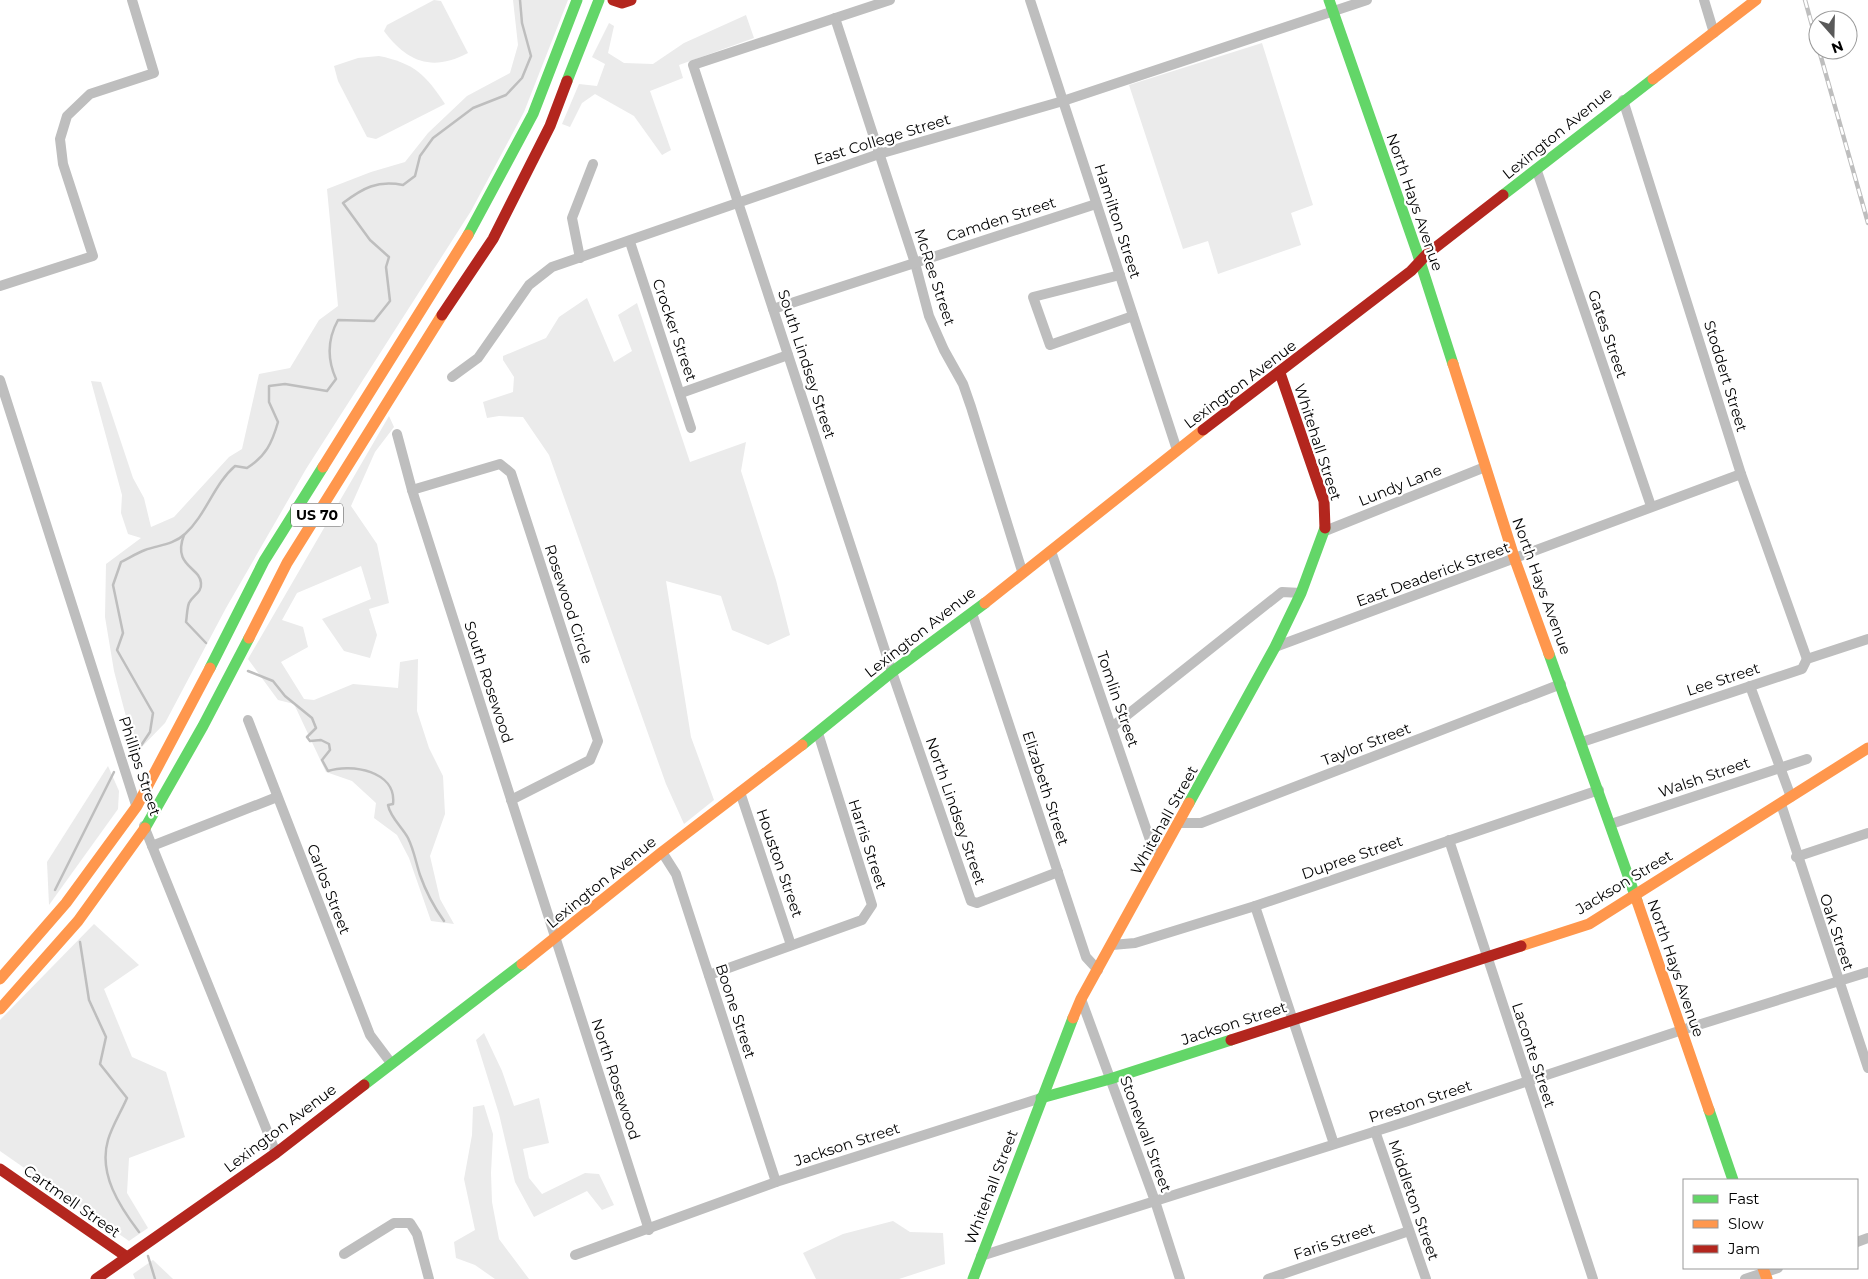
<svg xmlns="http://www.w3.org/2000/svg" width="1868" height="1279" font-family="Montserrat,sans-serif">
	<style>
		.green { fill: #ebebeb }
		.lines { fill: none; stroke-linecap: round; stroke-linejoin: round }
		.stream { stroke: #bebebe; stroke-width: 2.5 }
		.street { stroke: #bebebe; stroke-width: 10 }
		.fast { stroke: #63d668; stroke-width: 11 }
		.slow { stroke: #ff974d; stroke-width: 11 }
		.jam { stroke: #b3261e; stroke-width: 11 }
		.rail-casing { stroke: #bebebe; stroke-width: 4.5 }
		.rail { stroke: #fff; stroke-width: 2.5; stroke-dasharray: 8; stroke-linecap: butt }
		.labels { text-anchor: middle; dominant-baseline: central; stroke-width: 4.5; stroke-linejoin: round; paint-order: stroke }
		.shield { fill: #fff; stroke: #4c4c4c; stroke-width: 1 }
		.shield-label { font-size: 14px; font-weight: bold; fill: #000 }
		.street-label { font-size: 15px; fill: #000; stroke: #fff }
	</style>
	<rect width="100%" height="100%" fill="#fff"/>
	<!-- green -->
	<g class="green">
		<path d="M 434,0 L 441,1 L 468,53 C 432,72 407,62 384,31 L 387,25 Z"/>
		<path d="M 513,0 L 568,0 L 524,112 L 471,211 L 306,469 L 226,608 L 165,723 L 133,756 L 134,747 L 114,671 L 105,617 L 106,564 L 141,538 L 128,534 L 121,513 L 122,495 L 91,381 L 101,382 L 133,478 L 144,498 L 151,527 L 174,517 L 229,457 L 242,449 L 259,374 L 290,368 L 319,320 L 338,306 L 327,189 L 371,172 L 405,162 L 428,133 L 467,96 L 510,73 L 518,45 Z"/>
		<path d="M 746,15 L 754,38 L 679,65 L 683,78 L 650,91 L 671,150 L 662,155 L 634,116 L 595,94 L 582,103 L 570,127 L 562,124 L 579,84 L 597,86 L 605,64 L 592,57 L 609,23 L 614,26 L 608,53 L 624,63 L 653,64 L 684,43 Z"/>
		<path d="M 1262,43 L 1313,205 L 1291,213 L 1301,245 L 1218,274 L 1208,241 L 1183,249 L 1129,85 Z"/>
		<path d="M 379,56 C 414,63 426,75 445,104 L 376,139 L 367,137 L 338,81 L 334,66 L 358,58 Z"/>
		<path d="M 587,298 L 614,362 L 632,351 L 618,315 L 637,303 L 690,462 L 746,442 L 741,471 L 776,580 L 790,635 L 768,645 L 732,630 L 721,596 L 666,581 L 691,737 L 714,800 L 684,824 L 666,784 L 549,455 L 523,417 L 499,416 L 487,418 L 483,402 L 513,392 L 514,377 L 503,360 L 503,356 L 546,338 L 559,317 Z"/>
		<path d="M 389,416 L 394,427 L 375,452 L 351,506 L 377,544 L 389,603 L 369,609 L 377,635 L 370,658 L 344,651 L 322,619 L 371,599 L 361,566 L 297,593 L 282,620 L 303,627 L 308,647 L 281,662 L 304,699 L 314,700 L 353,684 L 398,688 L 400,662 L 418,659 L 417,711 L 429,748 L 443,776 L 445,814 L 430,856 L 440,899 L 454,924 L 431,921 L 409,858 L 397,835 L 374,818 L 376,803 L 352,781 L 326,772 L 294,704 L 278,700 L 248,659 Z"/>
		<path d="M 108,766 L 119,791 L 118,809 L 49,905 L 47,862 Z"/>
		<path d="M 94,924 L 139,965 L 104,989 L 132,1057 L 166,1072 L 185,1137 L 129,1158 L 127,1193 L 148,1228 L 129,1241 L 0,1151 L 0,1020 Z"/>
		<path d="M 484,1033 L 502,1071 L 514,1106 L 539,1098 L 549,1143 L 523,1149 L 529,1178 L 542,1194 L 585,1173 L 599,1174 L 614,1205 L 602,1210 L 587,1191 L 534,1217 L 515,1182 L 499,1114 L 476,1040 Z"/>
		<path d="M 484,1105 L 493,1134 L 491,1173 L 492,1202 L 499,1239 L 529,1279 L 495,1279 L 475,1265 L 456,1258 L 454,1242 L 475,1230 L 464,1179 L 472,1135 L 473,1107 Z"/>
		<path d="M 893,1221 L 910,1232 L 943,1233 L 945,1264 L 899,1279 L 816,1279 L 803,1253 L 843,1234 Z"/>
		<path d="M 153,1260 L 173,1279 L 135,1279 L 133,1274 Z"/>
	</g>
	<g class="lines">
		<!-- stream -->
		<g class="stream">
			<path d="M 184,535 C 172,566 200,567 201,583 C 202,593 193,595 189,603 C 187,608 187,616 186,622 L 206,643"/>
			<path d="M 248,671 L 273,681 L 285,696 L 312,718 L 316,728 L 307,737 L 310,741 L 321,740 L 329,744 L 330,750 L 322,760 L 328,771 C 351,763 397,771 393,804 L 388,805 C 390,817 402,827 408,838 C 414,850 416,863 420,875 C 426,892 434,907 444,921"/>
			<path d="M 134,756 L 150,732 L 153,713 L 117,650 L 123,633 L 113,585 L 121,562 C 129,558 137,553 145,550 C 159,545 173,545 185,534 C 206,515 214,484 235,466 L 247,468 C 266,456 272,443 278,422 L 269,402 L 269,386 L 285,384 L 327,391 L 336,379 C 327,359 327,340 338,320 L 374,321 L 390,301 L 386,267 L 389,257 L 370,240 L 343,203 C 363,188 377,180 403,185 L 415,176 L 420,156 L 433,138 L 473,108 L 506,95 L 522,78 L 531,56 L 522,23 L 520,0"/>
			<path d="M 55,890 L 114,772"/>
			<path d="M 80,942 L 89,1000 L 106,1037 L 100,1064 L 127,1098 C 121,1112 112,1126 108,1140 C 98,1174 120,1207 139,1232"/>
			<path d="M 148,1256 L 155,1279"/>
		</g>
		<!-- street -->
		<g class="street">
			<path d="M 890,0 L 693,65 L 892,672 L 971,901 L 977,903 L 1058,872"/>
			<path d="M 1030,0 L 1177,450"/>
			<path d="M 1704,0 L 1714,33"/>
			<path d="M 835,18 L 915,263 L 929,316 L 944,350 L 963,384 L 971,407 L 1022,571"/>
			<path d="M 1623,100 L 1741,474 L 1807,659"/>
			<path d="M 1537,171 L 1651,506"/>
			<path d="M 630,242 L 691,428"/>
			<path d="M 580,258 L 572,218 L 593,164"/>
			<path d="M 1120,275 L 1033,297 L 1050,345 L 1133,316"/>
			<path d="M 0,286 L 93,256 L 63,164 L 60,139 L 67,116 L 90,94 L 154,73 L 132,0"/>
			<path d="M 773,309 L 1096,204"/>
			<path d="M 452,377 L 478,358 L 529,285 L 552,267 L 879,154 L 1063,101 L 1367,0"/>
			<path d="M 0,380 L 136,805"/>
			<path d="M 681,393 L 788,355"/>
			<path d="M 397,434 L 412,490 L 649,1230"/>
			<path d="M 412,490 L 500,464 L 511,473 L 598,741 L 590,760 L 511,800"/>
			<path d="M 1325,531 L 1485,467"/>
			<path d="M 1051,551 L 1151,843 L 1160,854"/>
			<path d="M 972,613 L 1086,957 L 1098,970"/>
			<path d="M 1275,647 L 1741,474"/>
			<path d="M 1750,686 L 1791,797"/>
			<path d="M 248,720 L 370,1035 L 391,1063"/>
			<path d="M 1112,727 L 1282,592 L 1301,593"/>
			<path d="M 1582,742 L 1802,669 L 1807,659 L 1868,639"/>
			<path d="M 740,792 L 791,945"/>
			<path d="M 1781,804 L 1868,1068"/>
			<path d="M 1180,823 L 1201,823 L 1561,684"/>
			<path d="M 1611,824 L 1807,759"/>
			<path d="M 144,826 L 276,1153"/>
			<path d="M 1449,840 L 1593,1279"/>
			<path d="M 152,846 L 277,797"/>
			<path d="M 662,852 L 676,874 L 776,1182"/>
			<path d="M 1796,857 L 1868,833"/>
			<path d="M 1255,906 L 1334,1144"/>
			<path d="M 1112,945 L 1135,943 L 1255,906 L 1599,790"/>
			<path d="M 709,975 L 862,920 L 872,905 L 818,733"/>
			<path d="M 1081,999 L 1155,1201 L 1180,1279"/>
			<path d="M 1375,1131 L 1426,1279"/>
			<path d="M 1857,1242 L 1868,1238"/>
			<path d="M 344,1254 L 394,1223 L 410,1223 L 417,1234 L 429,1279"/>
			<path d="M 575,1255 L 776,1182 L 1041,1098"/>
			<path d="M 981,1256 L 1408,1121 L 1682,1030 L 1868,972"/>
			<path d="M 1268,1279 L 1409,1231"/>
			<path d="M 1745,1279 L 1778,1268"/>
		</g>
		<!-- fast -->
		<g class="fast">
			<path d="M 1329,0 L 1417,252 L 1453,364"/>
			<path d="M 567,81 L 599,0"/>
			<path d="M 1503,195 L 1653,79"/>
			<path d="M 468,235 L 533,114 L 577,0"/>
			<path d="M 1549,654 L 1637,901"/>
			<path d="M 210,668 L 264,561 L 323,467"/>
			<path d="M 802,745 L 892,672 L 985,603"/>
			<path d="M 1189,803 L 1275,647 L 1301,593 L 1325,528"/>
			<path d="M 145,828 L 203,726 L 249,638"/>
			<path d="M 364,1085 L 522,964"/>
			<path d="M 1041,1098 L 1110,1079 L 1231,1040"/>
			<path d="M 1709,1110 L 1733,1180"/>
			<path d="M 973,1279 L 1073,1018"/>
		</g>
		<!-- slow -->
		<g class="slow">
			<path d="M 1653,79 L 1756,0"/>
			<path d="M 1453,364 L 1515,560 L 1549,654"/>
			<path d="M 323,467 L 468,235"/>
			<path d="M 985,603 L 1203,430"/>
			<path d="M 249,638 L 287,563 L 442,315"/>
			<path d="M 1637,901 L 1709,1110"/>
			<path d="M 1521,946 L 1589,924 L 1868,748"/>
			<path d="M 522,964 L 662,852 L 802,745"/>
			<path d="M 0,979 L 66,903 L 137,806 L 210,668"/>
			<path d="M 0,1009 L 78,921 L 145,828"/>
			<path d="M 1073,1018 L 1081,999 L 1189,803"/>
			<path d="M 1763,1268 L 1767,1279"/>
		</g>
		<!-- jam -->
		<g class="jam">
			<path d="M 613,0 L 622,3 L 631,0"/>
			<path d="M 442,315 L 493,239 L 550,126 L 567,81"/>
			<path d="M 1280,373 L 1324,501 L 1325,528"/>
			<path d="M 1203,430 L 1411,271 L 1427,254 L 1503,195"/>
			<path d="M 1231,1040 L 1521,946"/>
			<path d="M 0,1169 L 127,1257"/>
			<path d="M 96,1279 L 276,1153 L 364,1085"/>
		</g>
		<!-- rail casing -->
		<g class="rail-casing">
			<g id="rail">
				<path d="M 1805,0 L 1818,47"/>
				<path d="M 1819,50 L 1868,223"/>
			</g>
		</g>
		<!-- rail -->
		<use href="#rail" class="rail"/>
	</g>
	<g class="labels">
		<!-- shield labels -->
		<rect class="shield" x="291" y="503.5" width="52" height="23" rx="4"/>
		<g class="shield-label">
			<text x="317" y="515">US 70</text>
		</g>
		<!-- street labels -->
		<g class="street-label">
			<text transform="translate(1557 133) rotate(-39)">Lexington Avenue</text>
			<text transform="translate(882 139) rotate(-17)">East College Street</text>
			<text transform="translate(1415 202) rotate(71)">North Hays Avenue</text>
			<text transform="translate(1001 219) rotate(-18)">Camden Street</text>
			<text transform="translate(1118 221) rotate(72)">Hamilton Street</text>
			<text transform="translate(935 277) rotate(72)">McRee Street</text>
			<text transform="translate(675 330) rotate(71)">Crocker Street</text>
			<text transform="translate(1608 334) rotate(71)">Gates Street</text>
			<text transform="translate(807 364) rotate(72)">South Lindsey Street</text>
			<text transform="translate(1726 376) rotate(73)">Stoddert Street</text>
			<text transform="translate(1240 384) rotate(-37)">Lexington Avenue</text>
			<text transform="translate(1318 442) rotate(72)">Whitehall Street</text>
			<text transform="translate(1400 485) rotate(-22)">Lundy Lane</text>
			<text transform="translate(1433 574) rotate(-20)">East Deaderick Street</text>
			<text transform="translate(1542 586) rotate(70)">North Hays Avenue</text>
			<text transform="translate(569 604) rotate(72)">Rosewood Circle</text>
			<text transform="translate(920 632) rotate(-38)">Lexington Avenue</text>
			<text transform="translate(1723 679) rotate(-18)">Lee Street</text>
			<text transform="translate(489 682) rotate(72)">South Rosewood</text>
			<text transform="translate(1118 699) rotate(71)">Tomlin Street</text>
			<text transform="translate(1366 744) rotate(-21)">Taylor Street</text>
			<text transform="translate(140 766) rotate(72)">Phillips Street</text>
			<text transform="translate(1704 777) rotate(-19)">Walsh Street</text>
			<text transform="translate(1046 788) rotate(72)">Elizabeth Street</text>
			<text transform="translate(956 811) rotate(71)">North Lindsey Street</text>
			<text transform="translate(1164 820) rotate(-61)">Whitehall Street</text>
			<text transform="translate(868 844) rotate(72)">Harris Street</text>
			<text transform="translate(1352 857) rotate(-19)">Dupree Street</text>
			<text transform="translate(780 863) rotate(71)">Houston Street</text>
			<text transform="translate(601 882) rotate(-39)">Lexington Avenue</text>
			<text transform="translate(1624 882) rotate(-31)">Jackson Street</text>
			<text transform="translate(329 889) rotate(69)">Carlos Street</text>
			<text transform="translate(1837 932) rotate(72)">Oak Street</text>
			<text transform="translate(1676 968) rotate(71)">North Hays Avenue</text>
			<text transform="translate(736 1011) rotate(72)">Boone Street</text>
			<text transform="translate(1234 1023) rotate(-18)">Jackson Street</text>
			<text transform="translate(1534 1055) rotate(72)">Laconte Street</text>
			<text transform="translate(616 1079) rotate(72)">North Rosewood</text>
			<text transform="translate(1420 1101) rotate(-18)">Preston Street</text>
			<text transform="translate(280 1128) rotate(-37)">Lexington Avenue</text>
			<text transform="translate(1146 1134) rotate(70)">Stonewall Street</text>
			<text transform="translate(847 1144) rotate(-18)">Jackson Street</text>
			<text transform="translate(991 1187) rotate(-69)">Whitehall Street</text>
			<text transform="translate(1414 1200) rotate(71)">Middleton Street</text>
			<text transform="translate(72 1201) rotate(35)">Cartmell Street</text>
			<text transform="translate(1334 1241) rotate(-19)">Faris Street</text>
		</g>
	</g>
	<!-- legend -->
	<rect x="1683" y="1179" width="175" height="90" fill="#ffffff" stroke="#999999"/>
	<rect x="1693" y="1195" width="25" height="8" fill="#63d668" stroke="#999999"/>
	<text x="1728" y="1204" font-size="15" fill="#000000">Fast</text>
	<rect x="1693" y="1220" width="25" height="8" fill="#ff974d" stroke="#999999"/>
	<text x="1728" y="1229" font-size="15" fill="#000000">Slow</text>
	<rect x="1693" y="1245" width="25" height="8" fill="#b3261e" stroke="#999999"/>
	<text x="1728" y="1254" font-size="15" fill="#000000">Jam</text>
	<!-- north arrow -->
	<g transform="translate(1833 35) rotate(160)"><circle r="24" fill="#ffffff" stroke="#999999"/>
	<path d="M0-4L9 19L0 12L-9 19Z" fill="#595959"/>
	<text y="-8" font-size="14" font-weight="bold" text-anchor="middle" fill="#000000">N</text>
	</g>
</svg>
